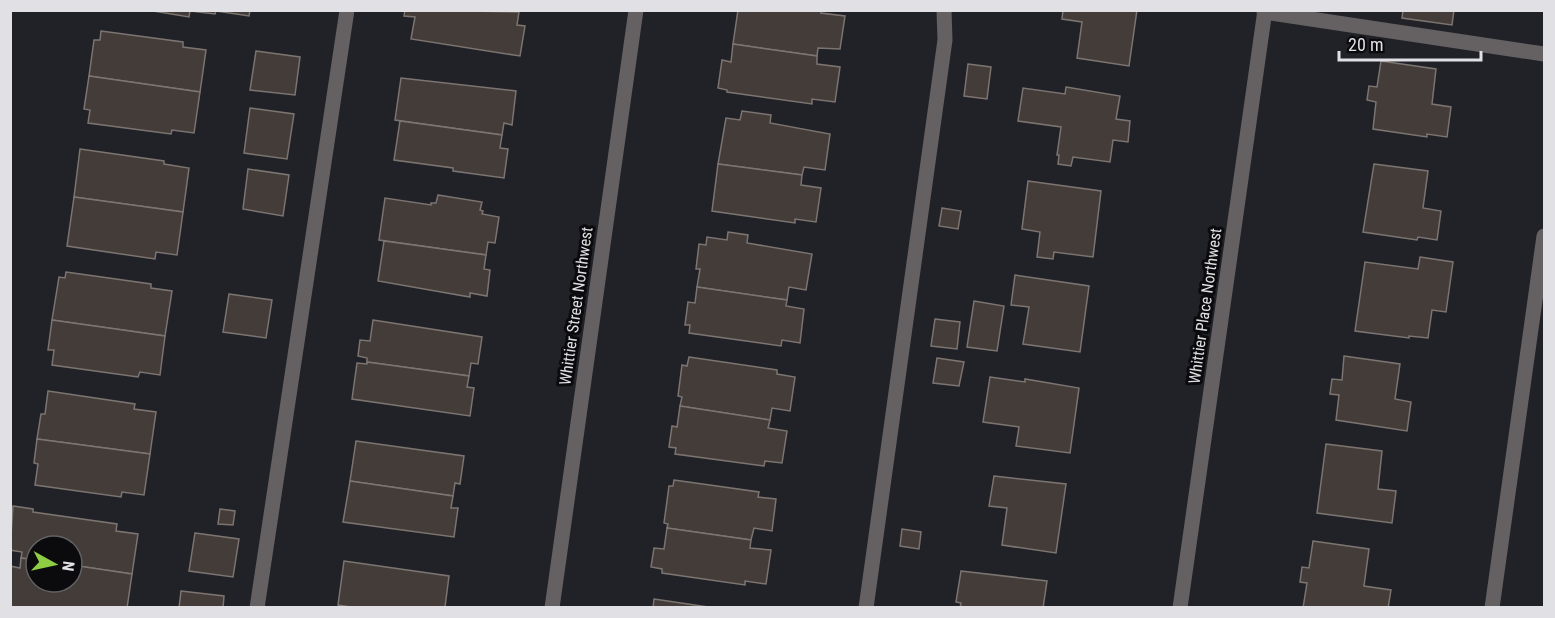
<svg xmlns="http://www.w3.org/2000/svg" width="1555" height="618" font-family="'Roboto Condensed',sans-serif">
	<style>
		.building { fill: #433c38; stroke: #7c7470; stroke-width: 1.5 }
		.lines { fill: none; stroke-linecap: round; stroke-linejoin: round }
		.lane { stroke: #656162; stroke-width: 15 }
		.street { stroke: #656162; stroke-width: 15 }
		.labels { text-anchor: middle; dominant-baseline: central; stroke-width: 6; stroke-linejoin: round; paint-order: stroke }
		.street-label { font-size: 16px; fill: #e1e1e5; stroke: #0b0b0e }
	</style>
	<rect width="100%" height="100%" fill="#212228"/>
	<!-- building -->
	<g class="building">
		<path d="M 147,10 L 250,10 L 249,16 L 216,11 L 215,14 L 190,11 L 189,17 Z"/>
		<path d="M 405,10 L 519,12 L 517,25 L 525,26 L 520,56 L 411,39 L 415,17 L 404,16 Z"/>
		<path d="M 738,10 L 822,10 L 821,13 L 845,16 L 840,49 L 818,48 L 817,56 L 733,44 Z"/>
		<path d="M 1063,10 L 1137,10 L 1129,66 L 1077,58 L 1082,22 L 1062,19 Z"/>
		<path d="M 1403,10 L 1454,10 L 1452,25 L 1402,18 Z"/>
		<path d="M 101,31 L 183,42 L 183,47 L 206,50 L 200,92 L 89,76 L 94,40 L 100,40 Z"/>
		<path d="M 733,44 L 817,56 L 817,64 L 840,67 L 835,102 L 812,99 L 812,104 L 727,92 L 727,90 L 718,88 L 722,60 L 731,62 Z"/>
		<path d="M 256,51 L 300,57 L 295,95 L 250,90 Z"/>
		<path d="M 1381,61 L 1436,69 L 1432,104 L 1451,107 L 1447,137 L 1427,134 L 1427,137 L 1373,129 L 1376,102 L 1367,100 L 1369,86 L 1377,87 Z"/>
		<path d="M 968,64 L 991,67 L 987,99 L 964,96 Z"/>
		<path d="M 89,76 L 200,92 L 194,133 L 172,130 L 171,134 L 88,123 L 90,110 L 84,109 Z"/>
		<path d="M 401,78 L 516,91 L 512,125 L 504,123 L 502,135 L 395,120 Z"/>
		<path d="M 1066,87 L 1120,96 L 1116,119 L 1130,121 L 1128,142 L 1113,140 L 1110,162 L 1073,157 L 1071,166 L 1058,164 L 1059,155 L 1057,155 L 1061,127 L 1018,121 L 1023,88 L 1065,94 Z"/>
		<path d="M 250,108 L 294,114 L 287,159 L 244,153 Z"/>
		<path d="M 742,111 L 771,115 L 770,123 L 830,134 L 825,170 L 804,167 L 802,175 L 718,164 L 726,118 L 740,120 Z"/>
		<path d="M 400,121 L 502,135 L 500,148 L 508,149 L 504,178 L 453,171 L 453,168 L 394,160 Z"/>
		<path d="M 80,149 L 164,161 L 164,164 L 189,168 L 183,212 L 74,197 Z"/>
		<path d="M 718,164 L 802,175 L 801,185 L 821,188 L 816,222 L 795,219 L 795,223 L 712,211 Z"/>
		<path d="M 1374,164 L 1428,171 L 1423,208 L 1441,211 L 1437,240 L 1418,237 L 1417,240 L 1363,232 Z"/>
		<path d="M 248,169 L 289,175 L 283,216 L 243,209 Z"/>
		<path d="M 1028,181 L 1101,191 L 1093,257 L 1054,252 L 1053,259 L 1037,257 L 1040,232 L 1022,229 Z"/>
		<path d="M 438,195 L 482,202 L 480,210 L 483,211 L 482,214 L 499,217 L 495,243 L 488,242 L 486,255 L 379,240 L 385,198 L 431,205 L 431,203 L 436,203 Z"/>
		<path d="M 74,197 L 183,212 L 177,255 L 156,252 L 155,259 L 67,246 Z"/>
		<path d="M 942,208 L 961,211 L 958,229 L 939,226 Z"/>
		<path d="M 728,232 L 748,235 L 747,243 L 812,254 L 806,290 L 789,287 L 787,300 L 697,287 L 700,269 L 696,269 L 699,244 L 706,245 L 707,237 L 727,240 Z"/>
		<path d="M 384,241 L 486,255 L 484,269 L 490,270 L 487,296 L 470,293 L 470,297 L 378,281 Z"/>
		<path d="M 1420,257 L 1453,262 L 1446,312 L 1432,310 L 1428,338 L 1409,336 L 1409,338 L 1355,331 L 1365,262 L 1418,269 Z"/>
		<path d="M 66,272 L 151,284 L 151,288 L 172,291 L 165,336 L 52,320 L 59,277 L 65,278 Z"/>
		<path d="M 1015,275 L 1089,286 L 1080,352 L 1023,344 L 1029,307 L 1011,305 Z"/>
		<path d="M 697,287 L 787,300 L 786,306 L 804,309 L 800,343 L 782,340 L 781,346 L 689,333 L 690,325 L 685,325 L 688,302 L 695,303 Z"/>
		<path d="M 229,294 L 272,300 L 266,338 L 223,332 Z"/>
		<path d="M 974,301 L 1004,306 L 997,351 L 967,347 Z"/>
		<path d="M 935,319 L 960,322 L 957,349 L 931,346 Z"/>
		<path d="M 52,320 L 165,336 L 160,375 L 140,372 L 138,377 L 52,365 L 54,350 L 48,350 Z"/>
		<path d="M 373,320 L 482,337 L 478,364 L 471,363 L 469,376 L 367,362 L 367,358 L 358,356 L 360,340 L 370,341 Z"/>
		<path d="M 1344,356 L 1400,364 L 1395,399 L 1411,402 L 1407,431 L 1336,420 L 1339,395 L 1330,394 L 1332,379 L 1342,380 Z"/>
		<path d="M 689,357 L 777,370 L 777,374 L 795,377 L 790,411 L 772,408 L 770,420 L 680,406 L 682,397 L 678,396 L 682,365 L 687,366 Z"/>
		<path d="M 937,358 L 964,362 L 959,386 L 933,383 Z"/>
		<path d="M 367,362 L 469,376 L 467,387 L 474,388 L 470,416 L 352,399 L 357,363 L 367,364 Z"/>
		<path d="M 990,377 L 1025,382 L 1025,379 L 1079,388 L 1070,453 L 1016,446 L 1019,427 L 983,422 Z"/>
		<path d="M 48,391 L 135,404 L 134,409 L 156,412 L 150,454 L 37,439 L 41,414 L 45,414 Z"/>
		<path d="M 680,406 L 770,420 L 768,428 L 787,431 L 782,463 L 765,461 L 764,466 L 675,454 L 676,448 L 669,447 L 672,426 L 677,427 Z"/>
		<path d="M 37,439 L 150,454 L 144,495 L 122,492 L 121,497 L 35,485 L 38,464 L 34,463 Z"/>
		<path d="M 356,441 L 464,456 L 460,484 L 455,483 L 453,496 L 350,481 Z"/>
		<path d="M 1326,444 L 1382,451 L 1378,489 L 1396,491 L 1392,523 L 1317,513 Z"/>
		<path d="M 994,476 L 1066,484 L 1056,553 L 1002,545 L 1007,508 L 989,506 Z"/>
		<path d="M 674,480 L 759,492 L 758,497 L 776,499 L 772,531 L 754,528 L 751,540 L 667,528 L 668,524 L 664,523 L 669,486 L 673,486 Z"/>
		<path d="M 350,481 L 453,496 L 451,508 L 458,508 L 454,537 L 343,522 Z"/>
		<path d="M 13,506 L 33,509 L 33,512 L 117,524 L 116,531 L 138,534 L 132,574 L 72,565 L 72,546 L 36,546 L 36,560 L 21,558 L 22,552 L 10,550 Z"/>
		<path d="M 220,509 L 235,511 L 233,525 L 218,524 Z"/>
		<path d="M 667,528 L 751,540 L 750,548 L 771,550 L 766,584 L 745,581 L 745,585 L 662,573 L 662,569 L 651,567 L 654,548 L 664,549 Z"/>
		<path d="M 902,529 L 921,532 L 919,549 L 900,546 Z"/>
		<path d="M 195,533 L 239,539 L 233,577 L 189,571 Z"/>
		<path d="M 1313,541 L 1369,549 L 1364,586 L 1391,590 L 1388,608 L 1303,608 L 1307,583 L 1300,582 L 1302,567 L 1309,568 Z"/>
		<path d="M 21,558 L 36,560 L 36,582 L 72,582 L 72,565 L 132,574 L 127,608 L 10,608 L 10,566 L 20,568 Z"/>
		<path d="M 344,561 L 449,576 L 445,607 L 357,608 L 338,605 Z"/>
		<path d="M 961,571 L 1047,581 L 1043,608 L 960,608 L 961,603 L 956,602 Z"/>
		<path d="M 181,591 L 224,596 L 223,608 L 179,608 Z"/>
		<path d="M 654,599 L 715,608 L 653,608 Z"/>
	</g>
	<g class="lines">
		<!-- lane -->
		<g class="lane">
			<path d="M 1264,12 L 1544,54"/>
			<path d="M 257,608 L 347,10"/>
			<path d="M 866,608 L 945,40 L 944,10"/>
			<path d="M 1492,608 L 1544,236"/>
		</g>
		<!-- street -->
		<g class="street">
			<path d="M 552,608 L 636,10"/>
			<path d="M 1180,608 L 1265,10"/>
		</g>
	</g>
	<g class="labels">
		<!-- street labels -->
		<g class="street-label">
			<text transform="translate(576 306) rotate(-82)">Whittier Street Northwest</text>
			<text transform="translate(1205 306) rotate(-82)">Whittier Place Northwest</text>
		</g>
	</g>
	<!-- border -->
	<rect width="1555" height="618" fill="none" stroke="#e1e1e5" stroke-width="24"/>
	<!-- north arrow -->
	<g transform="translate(54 564) rotate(98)"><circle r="28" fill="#0b0b0e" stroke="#616164" stroke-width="1.5"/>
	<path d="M0-4.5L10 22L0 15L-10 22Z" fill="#8dce44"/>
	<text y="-9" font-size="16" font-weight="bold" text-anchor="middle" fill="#e1e1e5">N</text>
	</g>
	<!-- scale -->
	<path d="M1339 51v9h142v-9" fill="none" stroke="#e1e1e5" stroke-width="3"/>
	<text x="1348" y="51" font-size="18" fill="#e1e1e5" stroke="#0b0b0e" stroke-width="4.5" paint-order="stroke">20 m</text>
</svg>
